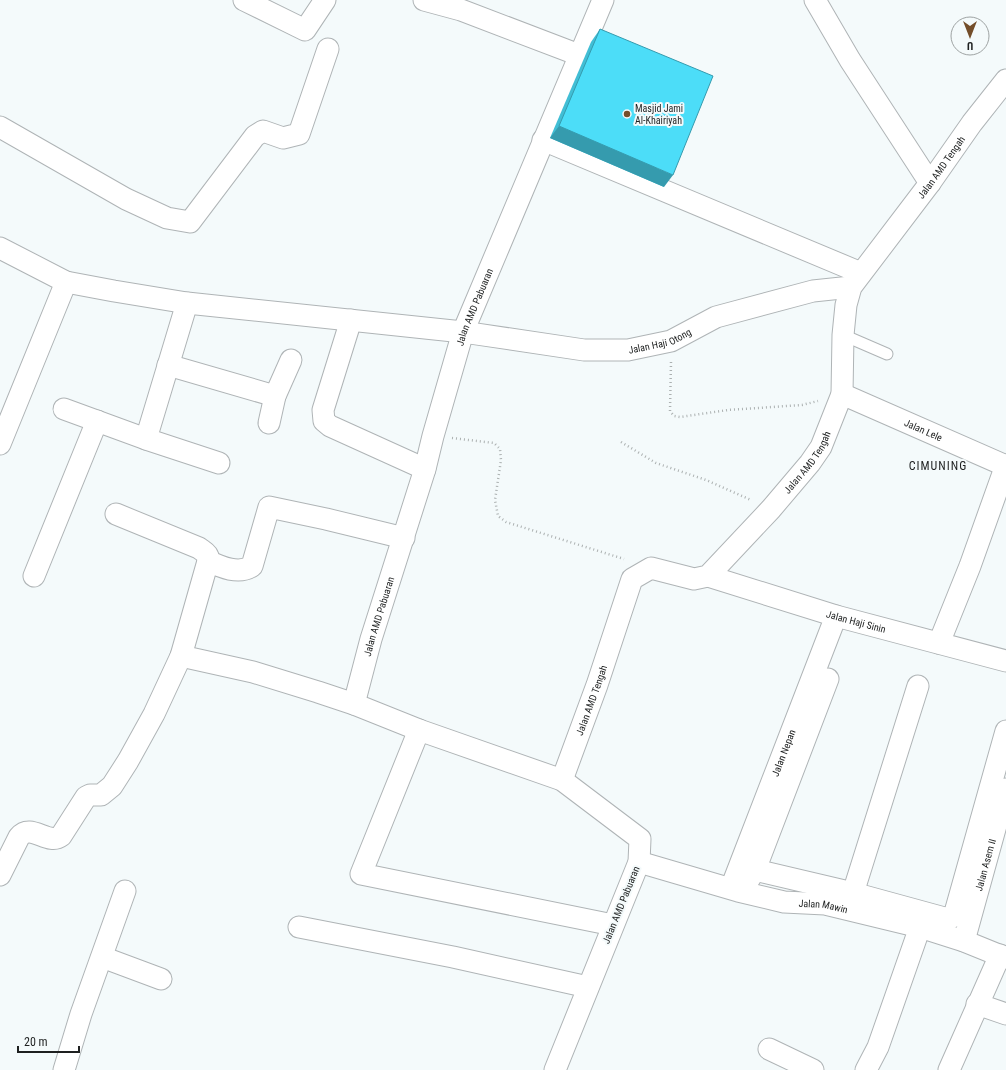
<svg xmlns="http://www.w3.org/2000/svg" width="1006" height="1070" font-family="'Roboto Condensed',sans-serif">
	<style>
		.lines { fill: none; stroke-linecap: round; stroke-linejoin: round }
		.service-casing { stroke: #afb4b6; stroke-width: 13 }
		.minor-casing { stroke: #afb4b6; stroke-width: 23 }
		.path { stroke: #acb1b1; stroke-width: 2.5; stroke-dasharray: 1 3; stroke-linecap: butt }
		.service { stroke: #fff; stroke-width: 11 }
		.minor { stroke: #fff; stroke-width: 21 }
		.wall { fill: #41bed5 }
		.shaded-wall { fill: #359bae }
		.building { fill: #4cddf8; stroke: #359bae }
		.poi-dot { fill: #744e2a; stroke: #f4fafb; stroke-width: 1.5 }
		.labels { text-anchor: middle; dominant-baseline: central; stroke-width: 4; stroke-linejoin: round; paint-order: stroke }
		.poi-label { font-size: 10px; fill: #1e2020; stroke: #f4fafb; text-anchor: start }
		.street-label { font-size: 10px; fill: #1e2020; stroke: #f4fafb }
		.quarter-label { font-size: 12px; letter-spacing: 1px; fill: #1e2020; stroke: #f4fafb }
	</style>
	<rect width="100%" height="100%" fill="#f4fafb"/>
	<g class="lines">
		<!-- service casing -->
		<g class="service-casing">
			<path id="service" d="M 843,335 L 887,354"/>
		</g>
		<!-- minor casing -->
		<g class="minor-casing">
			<g id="minor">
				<path d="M 244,0 L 305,30 L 325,0"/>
				<path d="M 424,0 L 461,10 L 579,55"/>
				<path d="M 815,0 L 850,60 L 930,183"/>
				<path d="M 0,127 L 126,199 L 167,218 L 190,222 L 255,136 L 263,131 L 283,138 L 299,134 L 328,49"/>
				<path d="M 543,140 L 861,273"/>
				<path id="s1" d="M 0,248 L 66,282 L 114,291 L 187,303 L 463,332 L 584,350 L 628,350 L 671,341 L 716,317 L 813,291 L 851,287"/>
				<path d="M 351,320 L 323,410 L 324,421 L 330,426 L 425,469"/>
				<path d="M 168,365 L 275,396"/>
				<path id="s2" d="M 842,394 L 1006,466"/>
				<path d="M 64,409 L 146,439 L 219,463"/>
				<path d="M 269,423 L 275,396 L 291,360"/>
				<path d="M 146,439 L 187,303"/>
				<path d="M 0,444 L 66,282"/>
				<path d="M 116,514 L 199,548 C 204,552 210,554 208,561"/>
				<path d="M 34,576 L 97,421"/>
				<path id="s3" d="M 708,576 L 836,616 L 1006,661"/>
				<path d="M 939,643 L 970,566 L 1006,465"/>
				<path d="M 181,656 L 253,672 L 318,692 L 354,704 L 419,730 L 562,780 L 640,839 L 639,862 L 555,1070"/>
				<path id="s4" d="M 354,704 L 371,639 L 425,469 L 433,436 L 463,332 L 603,0"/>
				<path d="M 419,730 L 361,874 L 613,925"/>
				<path id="s5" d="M 562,780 L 597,685 L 632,579 L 651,568 L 694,579 L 708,576 L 771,509 L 810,463 L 821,447 L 842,394 L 843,335 L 846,305 L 851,287 L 930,183 L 972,123 L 1006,80"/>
				<path id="s6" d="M 639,862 L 738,891 L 784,902 L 825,904 L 920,927 L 964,941 L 1006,958"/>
				<path d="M 755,870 L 853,893 L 948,919 L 954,916 L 1006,731"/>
				<path d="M 0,875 L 19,837 C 31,822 48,846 61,836 L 86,797 L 90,795 L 101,795 L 112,786 L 128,761 L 154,714 L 181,656 L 208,561 C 221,567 239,575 252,566 L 269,507 L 326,519 L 404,538"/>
				<path d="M 748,881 L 755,870 L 828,679"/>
				<path id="s7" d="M 731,888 L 836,616"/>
				<path d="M 853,893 L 918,686"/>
				<path d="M 299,927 L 453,957 L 588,987"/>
				<path id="s8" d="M 964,941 L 1006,789"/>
				<path d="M 102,957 L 161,979"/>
				<path d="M 977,1004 L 1006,1014"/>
				<path d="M 769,1049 L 813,1070"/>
				<path d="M 64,1070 L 81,1014 L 125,891"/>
				<path d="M 866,1070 L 878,1047 L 920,927"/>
				<path d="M 949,1070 L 1000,955"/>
			</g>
		</g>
		<!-- path -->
		<g class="path">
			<path d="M 671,362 L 670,411 L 674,416 L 680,417 L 728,410 L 802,405 L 818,401"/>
			<path d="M 452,438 L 494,443 L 500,449 L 501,460 L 495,500 L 498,516 L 506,522 L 624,559"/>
			<path d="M 621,442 L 656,463 L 706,480 L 751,500"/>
		</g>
		<!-- service -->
		<use href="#service" class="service"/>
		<!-- minor -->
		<use href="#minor" class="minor"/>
	</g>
	<!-- wall -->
	<path class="wall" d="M 600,29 L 664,187 L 550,138 L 591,42 Z"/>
	<!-- shaded-wall -->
	<path class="shaded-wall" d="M 559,126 L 673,175 L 664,187 L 550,138 Z"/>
	<!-- building -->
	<path class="building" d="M 600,29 L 713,76 L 673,175 L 559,126 Z"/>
	<!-- markers -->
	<circle class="poi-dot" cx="627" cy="114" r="4"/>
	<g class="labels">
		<!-- poi labels -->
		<g class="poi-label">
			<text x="635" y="108">Masjid Jami<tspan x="635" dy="12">Al-Khairiyah</tspan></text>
		</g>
		<!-- street labels -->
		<g class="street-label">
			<text stroke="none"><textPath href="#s5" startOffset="780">Jalan AMD Tengah</textPath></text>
			<text stroke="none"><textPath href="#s4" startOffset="415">Jalan AMD Pabuaran</textPath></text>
			<text stroke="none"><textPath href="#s1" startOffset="674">Jalan Haji Otong</textPath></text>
			<text stroke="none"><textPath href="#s2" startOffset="89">Jalan Lele</textPath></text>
			<text stroke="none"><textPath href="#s5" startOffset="445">Jalan AMD Tengah</textPath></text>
			<text stroke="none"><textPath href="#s4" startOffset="91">Jalan AMD Pabuaran</textPath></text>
			<text stroke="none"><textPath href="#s3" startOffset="155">Jalan Haji Sinin</textPath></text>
			<text stroke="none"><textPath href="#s5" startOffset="85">Jalan AMD Tengah</textPath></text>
			<text stroke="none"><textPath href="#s7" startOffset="145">Jalan Nepan</textPath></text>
			<text stroke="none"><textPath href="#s8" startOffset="79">Jalan Asem II</textPath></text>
			<text transform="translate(621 905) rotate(-68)">Jalan AMD Pabuaran</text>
			<text stroke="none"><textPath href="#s6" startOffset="190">Jalan Mawin</textPath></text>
		</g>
		<!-- quarter labels -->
		<g class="quarter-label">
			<text x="938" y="466">CIMUNING</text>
		</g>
	</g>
	<!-- north arrow -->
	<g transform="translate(970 36) rotate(180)"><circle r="19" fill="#f4fafb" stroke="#9ea3a3"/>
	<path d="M0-3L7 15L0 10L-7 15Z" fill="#744e2a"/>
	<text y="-6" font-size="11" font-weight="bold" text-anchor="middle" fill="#1e2020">U</text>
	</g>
	<!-- scale -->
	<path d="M18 1046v6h61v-6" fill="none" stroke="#1e2020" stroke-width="2"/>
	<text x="24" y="1046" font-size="12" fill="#1e2020" stroke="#f4fafb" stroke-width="3" paint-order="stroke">20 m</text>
</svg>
